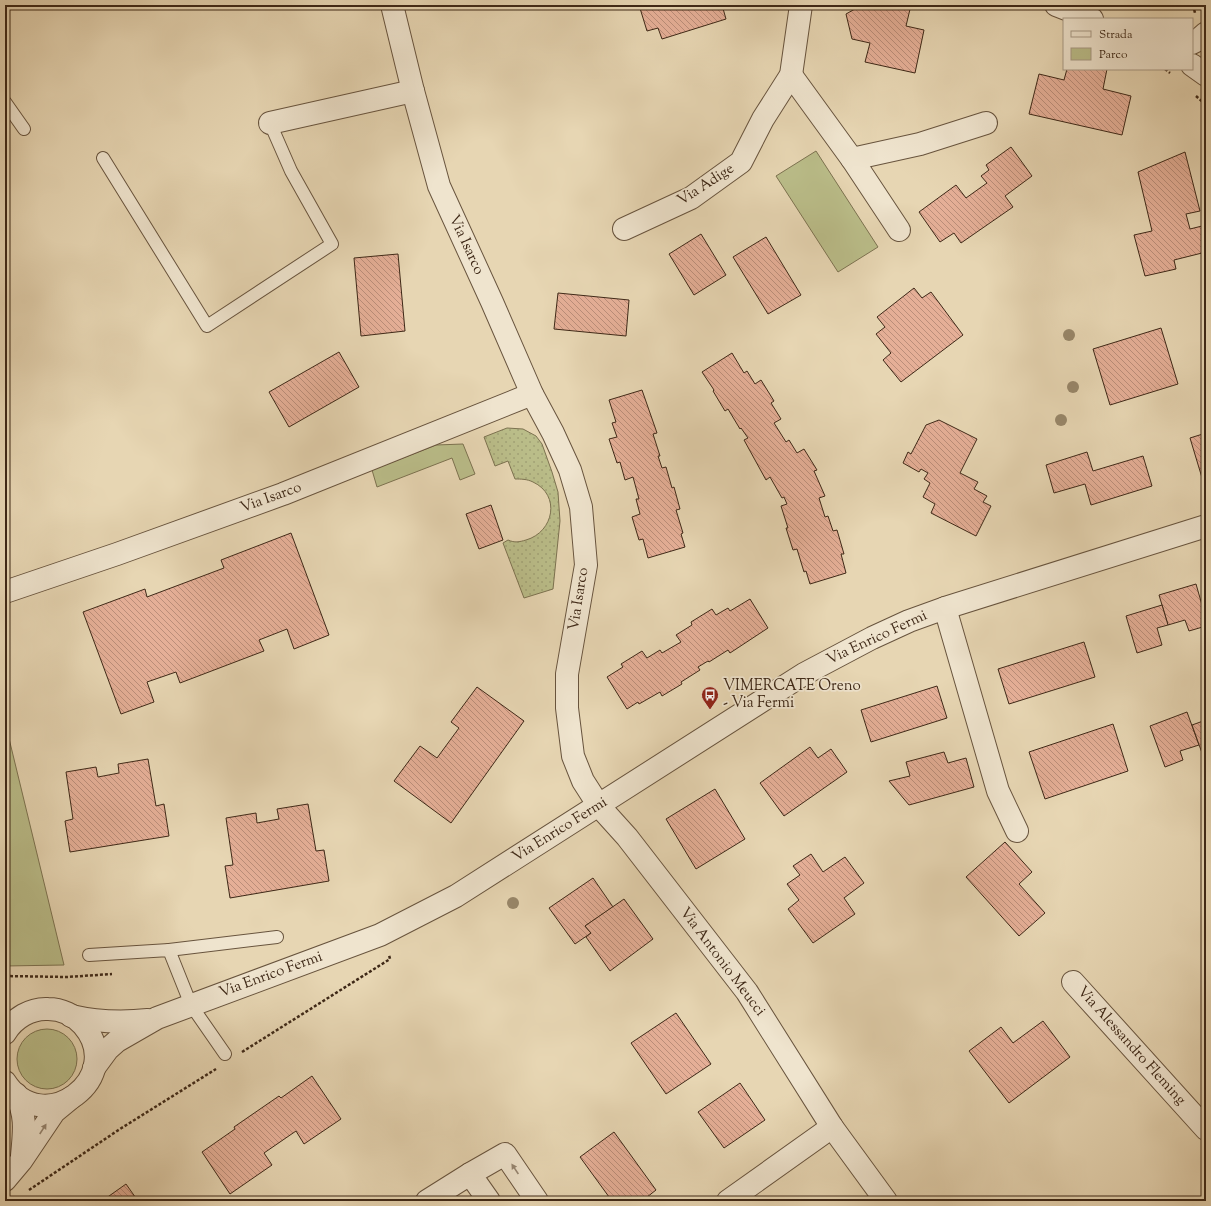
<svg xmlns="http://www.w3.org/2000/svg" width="1211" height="1206" font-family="'Sorts Mill Goudy',serif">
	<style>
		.green { fill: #babd89; stroke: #7c7250 }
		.garden { fill: url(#garden-dots); stroke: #7c7250 }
		.building { fill: url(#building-back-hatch); stroke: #3e2817 }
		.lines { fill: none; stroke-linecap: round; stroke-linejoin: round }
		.service-casing { stroke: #68543e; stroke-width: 14 }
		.minor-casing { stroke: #68543e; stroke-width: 24 }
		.tertiary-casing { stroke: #68543e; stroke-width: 24 }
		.path { stroke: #3e2817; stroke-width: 2.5; stroke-dasharray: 3 2; stroke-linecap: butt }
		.service { stroke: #efe4ce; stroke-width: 12 }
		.minor { stroke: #efe4ce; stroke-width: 22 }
		.tertiary { stroke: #efe4ce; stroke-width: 22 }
		.tree { fill: #98876a }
		.oneway { fill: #968672 }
		.labels { text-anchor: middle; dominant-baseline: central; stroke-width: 3.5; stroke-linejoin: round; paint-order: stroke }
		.street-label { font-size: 15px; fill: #3e2817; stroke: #efe4ce }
		.poi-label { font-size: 15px; fill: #3e2817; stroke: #efe4ce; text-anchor: start }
	</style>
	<defs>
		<pattern id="garden-dots" width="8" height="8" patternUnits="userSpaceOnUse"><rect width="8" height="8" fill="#babd89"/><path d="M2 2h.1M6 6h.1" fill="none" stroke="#a1a276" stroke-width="1.8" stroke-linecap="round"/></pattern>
		<pattern id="building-back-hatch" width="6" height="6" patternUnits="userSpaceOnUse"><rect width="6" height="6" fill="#e5af97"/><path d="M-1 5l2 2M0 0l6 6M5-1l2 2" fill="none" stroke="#bb8e7a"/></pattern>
	</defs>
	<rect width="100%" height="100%" fill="#e7d6b3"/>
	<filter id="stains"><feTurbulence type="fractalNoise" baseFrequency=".005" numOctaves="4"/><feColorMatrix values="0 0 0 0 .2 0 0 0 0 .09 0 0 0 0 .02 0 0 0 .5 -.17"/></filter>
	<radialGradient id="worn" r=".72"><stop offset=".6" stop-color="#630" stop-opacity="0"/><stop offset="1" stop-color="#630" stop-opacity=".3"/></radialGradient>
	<!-- green -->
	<g class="green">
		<path d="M 816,151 L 878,247 L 838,272 L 776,176 Z"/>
		<path d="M 463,444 L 475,474 L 460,480 L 452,458 L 377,487 L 372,470 L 436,445 Z"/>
		<path d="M 5,722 L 64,965 L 5,966 Z"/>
		<circle cx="47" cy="1059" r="30"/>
	</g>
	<!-- garden -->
	<path class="garden" d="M 507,428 L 523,429 L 536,436 L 542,444 L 552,472 L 558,492 L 560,521 L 553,589 L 524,598 L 503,543 L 508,540 C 515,543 519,542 526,540 C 554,532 561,495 533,482 C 527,479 521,479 515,479 L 508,461 L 495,466 L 484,437 Z"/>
	<!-- building -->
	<g class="building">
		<path d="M 639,5 L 722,5 L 726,19 L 662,39 L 658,28 L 647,31 Z"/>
		<path d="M 862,5 L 874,8 L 874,5 L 911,5 L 906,26 L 924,30 L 915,73 L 865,62 L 870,43 L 852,39 L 846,14 Z"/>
		<path d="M 1067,69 L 1107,69 L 1103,89 L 1131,96 L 1122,135 L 1029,114 L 1039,74 L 1064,80 Z"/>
		<path d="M 1011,147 L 1032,176 L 1005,196 L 1013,207 L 961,243 L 954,233 L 940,242 L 919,212 L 956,185 L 966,198 L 987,183 L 981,176 L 989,170 L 986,165 Z"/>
		<path d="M 1185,152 L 1200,211 L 1186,214 L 1190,229 L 1206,225 L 1206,252 L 1174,260 L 1176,269 L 1145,276 L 1134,235 L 1152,231 L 1138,172 Z"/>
		<path d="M 701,234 L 726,275 L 694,295 L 669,254 Z"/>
		<path d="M 766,237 L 801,295 L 768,314 L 733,257 Z"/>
		<path d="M 398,254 L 405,331 L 361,336 L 354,258 Z"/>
		<path d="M 914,288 L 922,298 L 931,292 L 963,335 L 901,382 L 883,360 L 891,353 L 876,334 L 885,327 L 877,317 Z"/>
		<path d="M 558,293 L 629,300 L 626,336 L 554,329 Z"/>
		<path d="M 1161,328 L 1178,384 L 1110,405 L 1093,349 Z"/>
		<path d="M 339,352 L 359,387 L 289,427 L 269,392 Z"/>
		<path d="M 732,353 L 744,373 L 747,371 L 755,384 L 761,380 L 774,401 L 771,403 L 781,419 L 774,423 L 786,442 L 789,440 L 797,453 L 804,449 L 817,470 L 814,471 L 825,496 L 819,498 L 825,517 L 828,516 L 833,531 L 837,530 L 844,554 L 841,554 L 846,573 L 810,584 L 806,571 L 804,572 L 797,549 L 793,550 L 786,528 L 788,528 L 781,506 L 787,504 L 784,497 L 782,498 L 770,477 L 766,480 L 744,440 L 748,438 L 741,428 L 740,429 L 728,409 L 725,411 L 713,391 L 714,390 L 702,372 Z"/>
		<path d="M 642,390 L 657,433 L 653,434 L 660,456 L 658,456 L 662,468 L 666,467 L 672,488 L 674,487 L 680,509 L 676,510 L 683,533 L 681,534 L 685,547 L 648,558 L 643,539 L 639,540 L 632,517 L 640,514 L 636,499 L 639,499 L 633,477 L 625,480 L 620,462 L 617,463 L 609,439 L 617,437 L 612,423 L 616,422 L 609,400 Z"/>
		<path d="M 939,420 L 977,439 L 960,473 L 978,482 L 974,489 L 987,496 L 983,502 L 991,506 L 976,536 L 931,513 L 935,504 L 923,497 L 930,483 L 924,479 L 928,473 L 921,469 L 919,472 L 903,463 L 908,452 L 911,454 L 926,425 Z"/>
		<path d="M 1206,433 L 1206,491 L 1190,438 Z"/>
		<path d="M 1087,452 L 1093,471 L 1143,456 L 1152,486 L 1091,505 L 1085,484 L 1054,493 L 1046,465 Z"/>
		<path d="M 491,505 L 503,540 L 479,549 L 466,514 Z"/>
		<path d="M 291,533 L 329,635 L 294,649 L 287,629 L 259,640 L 264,651 L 180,683 L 176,672 L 147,682 L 154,702 L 121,714 L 83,612 L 145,589 L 147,597 L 224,568 L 221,560 Z"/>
		<path d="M 1196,584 L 1206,619 L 1206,626 L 1189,631 L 1185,620 L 1168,625 L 1159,595 Z"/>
		<path d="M 750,599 L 768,628 L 730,653 L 728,650 L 709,662 L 708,661 L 698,667 L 700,670 L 681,682 L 682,684 L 662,696 L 660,692 L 639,704 L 638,702 L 627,709 L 607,677 L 623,667 L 621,664 L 642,651 L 647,658 L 660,650 L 662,653 L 681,642 L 676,635 L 692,625 L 691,622 L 712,609 L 716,615 L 728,608 L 730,611 Z"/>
		<path d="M 1162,605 L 1168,625 L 1157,628 L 1162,645 L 1137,653 L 1126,616 Z"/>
		<path d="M 1084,642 L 1095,677 L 1009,704 L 998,669 Z"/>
		<path d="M 937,686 L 947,718 L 871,742 L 861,710 Z"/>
		<path d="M 477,687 L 524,721 L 451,823 L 394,781 L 420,746 L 437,758 L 459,728 L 451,722 Z"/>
		<path d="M 1187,712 L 1199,745 L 1180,751 L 1183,760 L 1165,767 L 1150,726 Z"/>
		<path d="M 1206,720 L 1206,752 L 1202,753 L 1192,725 Z"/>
		<path d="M 1113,724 L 1128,771 L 1045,799 L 1029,752 Z"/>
		<path d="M 810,747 L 818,758 L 831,749 L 847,772 L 784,816 L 760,783 Z"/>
		<path d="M 944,752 L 948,763 L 966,758 L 974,787 L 909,805 L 889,781 L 910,776 L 906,762 Z"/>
		<path d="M 148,759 L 156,806 L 164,804 L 169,836 L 70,852 L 65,821 L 73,819 L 66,772 L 96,767 L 98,777 L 119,773 L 118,764 Z"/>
		<path d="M 715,789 L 745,839 L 696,869 L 666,819 Z"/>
		<path d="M 308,804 L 316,851 L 324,850 L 329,881 L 230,898 L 225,866 L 233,865 L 226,818 L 256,813 L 257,823 L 279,819 L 277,809 Z"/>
		<path d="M 1005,842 L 1032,872 L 1019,884 L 1045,913 L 1019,936 L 966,877 Z"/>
		<path d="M 811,854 L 823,872 L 845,857 L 864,883 L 844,898 L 855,914 L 813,943 L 788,909 L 799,900 L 787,884 L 800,875 L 793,866 Z"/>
		<path d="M 593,878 L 613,907 L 585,926 L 591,933 L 575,944 L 549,908 Z"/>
		<path d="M 624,899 L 653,939 L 610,971 L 586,937 L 591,933 L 585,926 Z"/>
		<path d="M 676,1013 L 711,1064 L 666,1094 L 631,1043 Z"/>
		<path d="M 1043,1021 L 1070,1057 L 1009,1103 L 969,1051 L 1001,1027 L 1013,1043 Z"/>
		<path d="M 312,1076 L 341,1119 L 304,1144 L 296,1131 L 264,1153 L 272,1165 L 230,1194 L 202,1152 L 235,1129 L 234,1127 L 279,1096 L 281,1098 Z"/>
		<path d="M 740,1083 L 765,1120 L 724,1148 L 698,1112 Z"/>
		<path d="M 614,1132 L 656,1190 L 642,1201 L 612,1201 L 580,1157 Z"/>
		<path d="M 126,1184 L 138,1201 L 102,1201 Z"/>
	</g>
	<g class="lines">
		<!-- service casing -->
		<g class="service-casing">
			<g id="service">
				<path d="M 5,102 L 24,129"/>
				<path d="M 103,158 L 207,326 L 332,244 L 291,171 L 270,123"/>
				<path d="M 169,950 L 277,937"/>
				<path d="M 89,955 L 169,950 L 191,1005 L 225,1054"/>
			</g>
		</g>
		<!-- minor casing -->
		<g class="minor-casing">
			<g id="minor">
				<path d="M 392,5 L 413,91 L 439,186 L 492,302 L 532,394 L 553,433 L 570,470 L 581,507 L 586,565 L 567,674 L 567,708 L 573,756 L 583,781 L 599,806 L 627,837 L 747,992 L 832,1127 L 886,1201"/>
				<path d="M 1056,5 L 1092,19"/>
				<path d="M 1192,43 L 1198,40 L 1206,33"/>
				<path d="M 1192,65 L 1206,75"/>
				<path d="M 791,75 L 852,159 L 899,230"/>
				<path d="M 270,123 L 413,91"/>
				<path d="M 852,159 L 920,144 L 986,123"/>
				<path d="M 624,229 L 691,198 L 741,162 L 763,119 L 791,75 L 801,5"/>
				<path d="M 5,592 L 117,554 L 283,494 L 532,394"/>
				<path d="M 945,608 L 998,791 L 1017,831"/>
				<path d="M 1073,982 L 1206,1129"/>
				<path d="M 16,1094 C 27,1117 24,1132 22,1156"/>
				<path d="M 5,1180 L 21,1161 L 54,1112 L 71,1098"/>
				<path d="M 427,1201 L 470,1174"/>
				<path d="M 489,1201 L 470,1174 L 505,1154 L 537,1201"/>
				<path d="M 728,1201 L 832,1127"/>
			</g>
		</g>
		<!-- tertiary casing -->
		<g class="tertiary-casing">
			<g id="tertiary">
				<path d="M 71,1016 C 97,1022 121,1023 148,1020"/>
				<path d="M 5,1033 C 14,1018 31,1008 48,1009 C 61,1009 74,1015 83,1025 C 128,1077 43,1141 5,1082"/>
				<path d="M 94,1068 L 108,1049 L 117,1041 L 157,1018 L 380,935 L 456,896 L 804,674 L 872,638 L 909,621 L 945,608 L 1206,526"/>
			</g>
		</g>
		<!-- path -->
		<g class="path">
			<path d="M 1193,5 L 1195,13"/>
			<path d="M 1165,69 L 1170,73"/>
			<path d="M 1196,96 L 1206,105"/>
			<path d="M 5,976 L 67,977 L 112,974"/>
			<path d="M 242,1052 L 390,959 L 389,955"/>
			<path d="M 29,1190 L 120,1129 L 216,1069"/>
		</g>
		<!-- service -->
		<use href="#service" class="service"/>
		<!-- minor -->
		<use href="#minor" class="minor"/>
		<!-- tertiary -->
		<use href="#tertiary" class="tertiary"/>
	</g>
	<!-- trees -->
	<g class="tree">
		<circle cx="1069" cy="335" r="6"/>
		<circle cx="1073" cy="387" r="6"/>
		<circle cx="1061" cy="420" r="6"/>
		<circle cx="513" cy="903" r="6"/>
	</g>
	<!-- one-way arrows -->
	<defs><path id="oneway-solid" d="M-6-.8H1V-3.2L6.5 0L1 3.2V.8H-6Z"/></defs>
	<g class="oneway">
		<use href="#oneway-solid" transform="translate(43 1129) rotate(-57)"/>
		<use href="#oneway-solid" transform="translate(515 1169) rotate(-124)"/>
	</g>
	<!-- icons -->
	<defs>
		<g id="bus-pin" transform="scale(0.9)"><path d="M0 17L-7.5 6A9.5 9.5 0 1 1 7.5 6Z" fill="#8f2418" stroke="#efe4ce"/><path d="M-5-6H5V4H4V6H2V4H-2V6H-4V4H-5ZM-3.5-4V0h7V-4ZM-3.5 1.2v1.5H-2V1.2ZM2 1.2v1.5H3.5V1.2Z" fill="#fff"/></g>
	</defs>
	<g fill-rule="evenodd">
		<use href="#bus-pin" x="710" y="695"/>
	</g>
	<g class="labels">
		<!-- street labels -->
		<g class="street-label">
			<text transform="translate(706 185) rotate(-33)">Via Adige</text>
			<text transform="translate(466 245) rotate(65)">Via Isarco</text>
			<text transform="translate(271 498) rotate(-20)">Via Isarco</text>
			<text transform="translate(579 599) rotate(-81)">Via Isarco</text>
			<text transform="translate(877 638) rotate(-25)">Via Enrico Fermi</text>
			<text transform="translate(560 830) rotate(-32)">Via Enrico Fermi</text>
			<text transform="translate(722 962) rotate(53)">Via Antonio Meucci</text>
			<text transform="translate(271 975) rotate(-20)">Via Enrico Fermi</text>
			<text transform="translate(1131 1046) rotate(48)">Via Alessandro Fleming</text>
		</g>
		<!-- poi labels -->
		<g class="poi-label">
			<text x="723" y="686">VIMERCATE Oreno<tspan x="723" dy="17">- Via Fermi</tspan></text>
		</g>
	</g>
	<!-- margin -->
	<rect width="1211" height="1206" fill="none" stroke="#e7d6b3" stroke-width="20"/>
	<rect x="6" y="6" width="1199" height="1194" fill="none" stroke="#3e2817" stroke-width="2"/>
	<rect x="10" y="10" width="1191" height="1186" fill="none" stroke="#3e2817"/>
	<!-- legend -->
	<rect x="1063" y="18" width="130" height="52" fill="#efe4ce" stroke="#a89985"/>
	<rect x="1071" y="31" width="20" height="6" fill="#efe4ce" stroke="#a89985"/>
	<text x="1099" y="38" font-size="12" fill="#3e2817">Strada</text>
	<rect x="1071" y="48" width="20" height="12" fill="#babd89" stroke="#a89985"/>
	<text x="1099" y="58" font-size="12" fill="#3e2817">Parco</text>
	<rect width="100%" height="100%" filter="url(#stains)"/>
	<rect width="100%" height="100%" fill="url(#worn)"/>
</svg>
